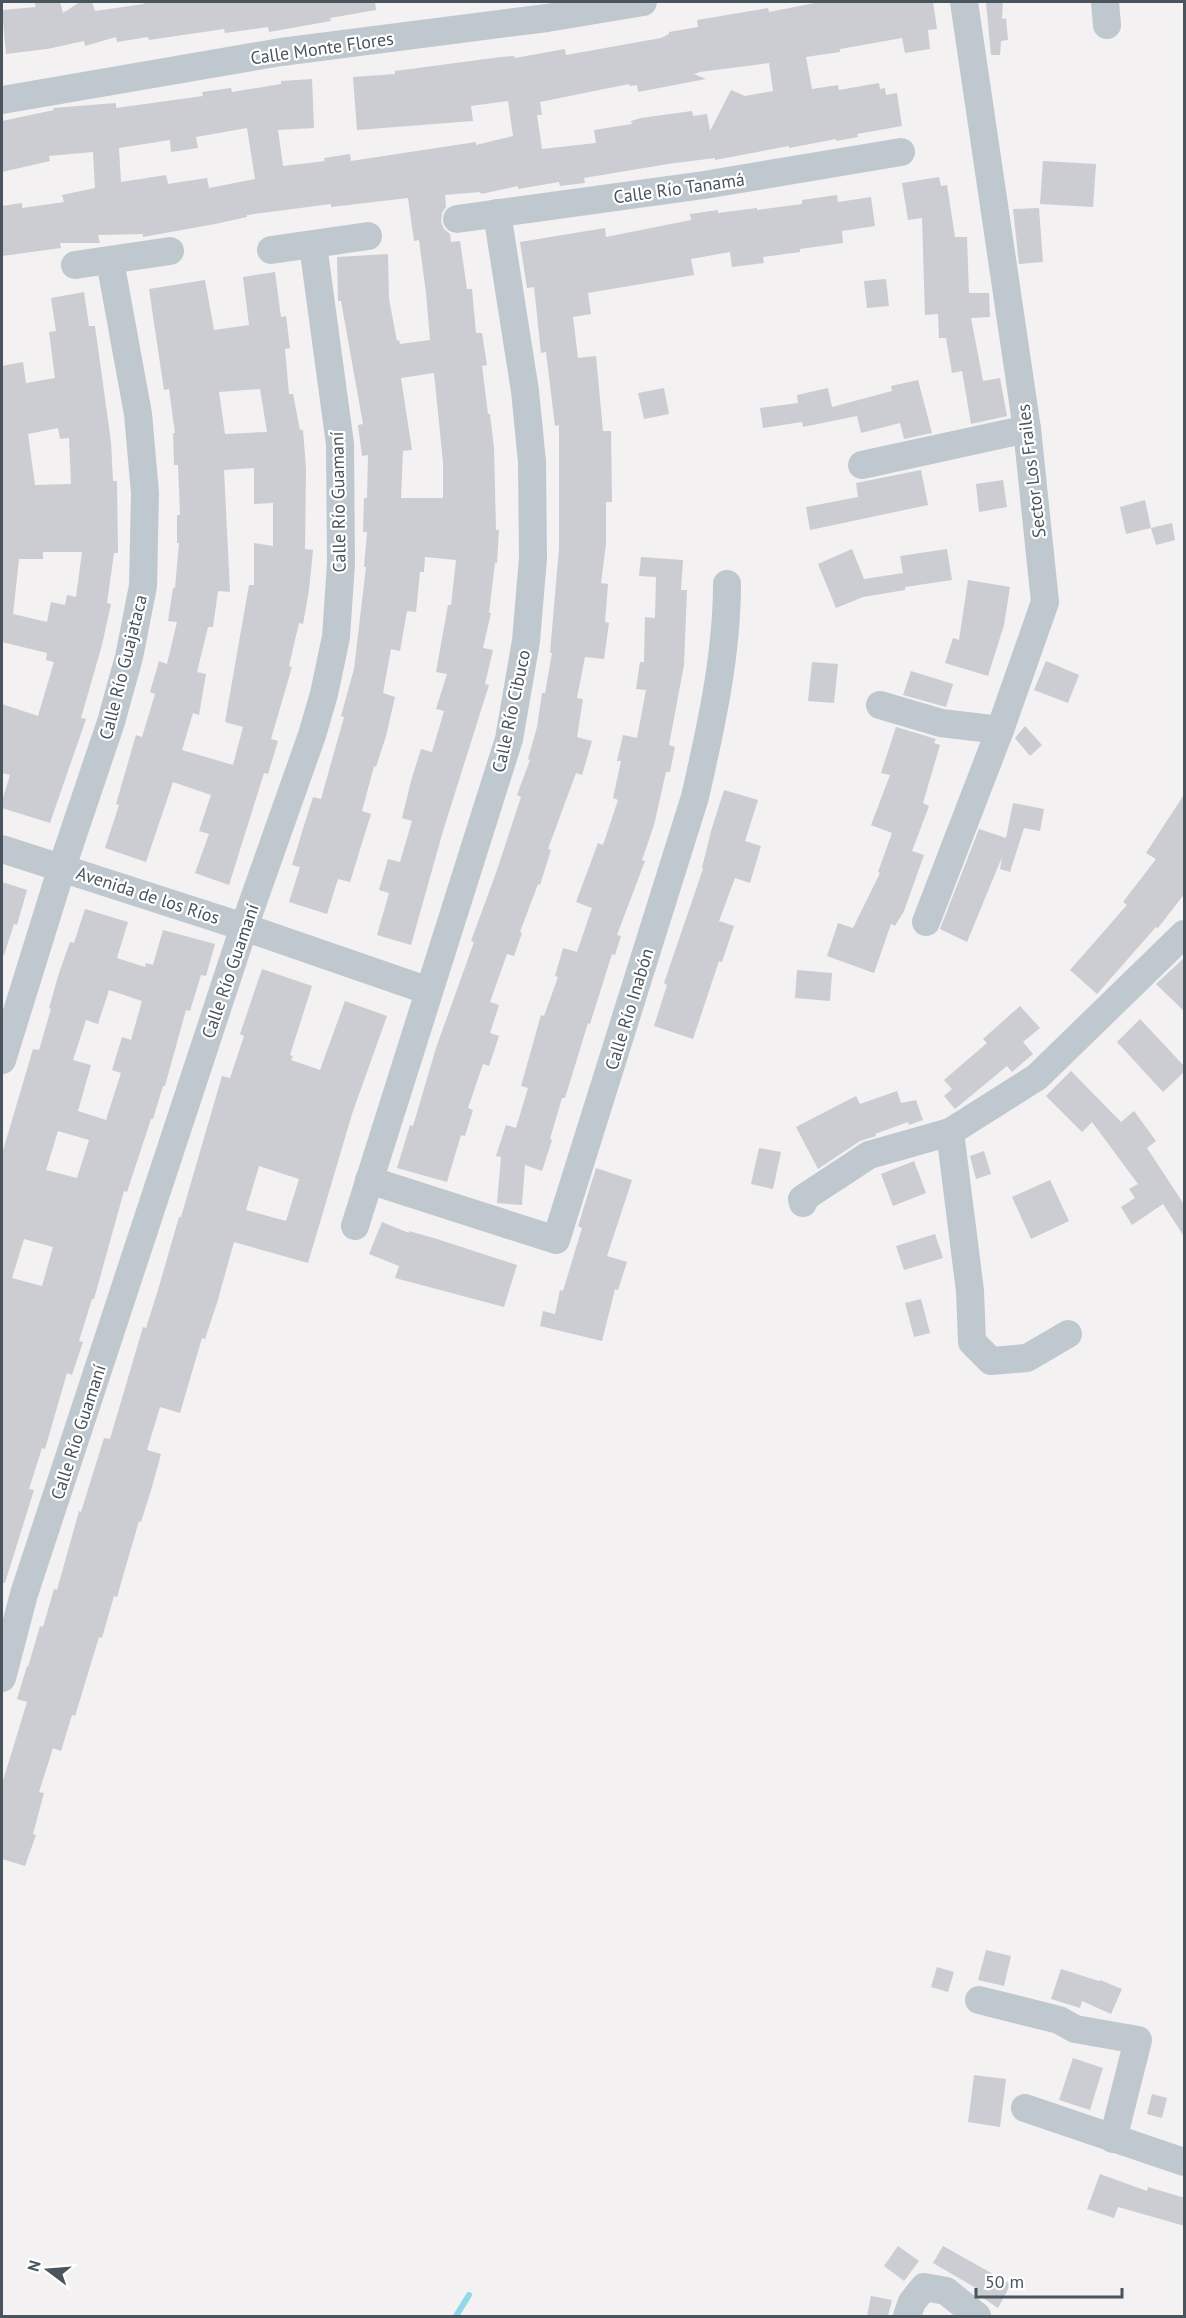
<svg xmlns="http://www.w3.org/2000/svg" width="1186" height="2318" font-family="'PT Sans',sans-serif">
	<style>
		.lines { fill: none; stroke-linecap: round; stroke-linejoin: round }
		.stream { stroke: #91d8e8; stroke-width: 6 }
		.building { fill: #cbcdd3; fill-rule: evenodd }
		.minor { stroke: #bfc8ce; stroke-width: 28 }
		.labels { text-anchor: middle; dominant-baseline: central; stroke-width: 4.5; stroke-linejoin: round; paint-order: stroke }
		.street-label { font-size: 18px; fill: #49545d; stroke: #fff }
	</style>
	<rect width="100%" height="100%" fill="#f3f1f1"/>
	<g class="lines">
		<!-- stream -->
		<path class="stream" d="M 456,2316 L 469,2295"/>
	</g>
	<!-- building -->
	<g class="building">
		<path d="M 34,2 L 60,2 L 63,13 L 80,2 L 92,2 L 95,11 L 144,4 L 143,2 L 375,2 L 376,10 L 330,18 L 331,21 L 269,32 L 268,27 L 225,33 L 224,29 L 149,40 L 148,37 L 117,42 L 116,37 L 85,46 L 84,41 L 47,49 L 6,54 L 2,10 L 36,7 Z"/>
		<path d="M 820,2 L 933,2 L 937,29 L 928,30 L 930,49 L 905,53 L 902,38 L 840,49 L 840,52 L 806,57 L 812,89 L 838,85 L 839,90 L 879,83 L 880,89 L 885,88 L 886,95 L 897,93 L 902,126 L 857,134 L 858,137 L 836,141 L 836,139 L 789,148 L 789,146 L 715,160 L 715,158 L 668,164 L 584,178 L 585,183 L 560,186 L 559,182 L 518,189 L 518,186 L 481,194 L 480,192 L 445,195 L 446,207 L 442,213 L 441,222 L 444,229 L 450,234 L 451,242 L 460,241 L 467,289 L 472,289 L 476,333 L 482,333 L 487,365 L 482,366 L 488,414 L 490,414 L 494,448 L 496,530 L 499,530 L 497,563 L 495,563 L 489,613 L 491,613 L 483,648 L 493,650 L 485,684 L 489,685 L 443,831 L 411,945 L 377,935 L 389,893 L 379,890 L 388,859 L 400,862 L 412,821 L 402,818 L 411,781 L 421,749 L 432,752 L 444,711 L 436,709 L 447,674 L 436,672 L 448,605 L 451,605 L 456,560 L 425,557 L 424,572 L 420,572 L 416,612 L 407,611 L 400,651 L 391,649 L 383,693 L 395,697 L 386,736 L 376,767 L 374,766 L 362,811 L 371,814 L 350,882 L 338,879 L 327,914 L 289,902 L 300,867 L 292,865 L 302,832 L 313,797 L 321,799 L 344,717 L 341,716 L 354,669 L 366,567 L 364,567 L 367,532 L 363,532 L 364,498 L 367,498 L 368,455 L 362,456 L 358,425 L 363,424 L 341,301 L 338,301 L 337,257 L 388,254 L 389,299 L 397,341 L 399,340 L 400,344 L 430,340 L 426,293 L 419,240 L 414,241 L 408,198 L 331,207 L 331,204 L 247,215 L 247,217 L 215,224 L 143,237 L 143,234 L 98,235 L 100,243 L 60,243 L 61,248 L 2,256 L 2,206 L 22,203 L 22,208 L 64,202 L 62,195 L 95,188 L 93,152 L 49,156 L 50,161 L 2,172 L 2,121 L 54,110 L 53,108 L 116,103 L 116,108 L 203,96 L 202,92 L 231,88 L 232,92 L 281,84 L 281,81 L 312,79 L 314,128 L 278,130 L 283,166 L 325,161 L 324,158 L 350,154 L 351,161 L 476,142 L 476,145 L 513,136 L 508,101 L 471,106 L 473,121 L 357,130 L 353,77 L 395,74 L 395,71 L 501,57 L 514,56 L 515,58 L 565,49 L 566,55 L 661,38 L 669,34 L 669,32 L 698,27 L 697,20 L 768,8 L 769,12 ZM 769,63 L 773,91 L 745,96 L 731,90 L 710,131 L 707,114 L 693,116 L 692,111 L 641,118 L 631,121 L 632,124 L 594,130 L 596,143 L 542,149 L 537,115 L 542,115 L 540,102 L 629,84 L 630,86 L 637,85 L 638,92 L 706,79 L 694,74 L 700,72 ZM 247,128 L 255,179 L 209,188 L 207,178 L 168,184 L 166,175 L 121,182 L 119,148 L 170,140 L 171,152 L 198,148 L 196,137 ZM 434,373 L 443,462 L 443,498 L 401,498 L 403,451 L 412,450 L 401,378 Z"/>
		<path d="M 986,2 L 1003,2 L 1002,19 L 1006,18 L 1008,40 L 1001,41 L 1000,55 L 991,55 Z"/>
		<path d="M 1043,161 L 1096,164 L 1093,207 L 1040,204 Z"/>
		<path d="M 939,177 L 941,186 L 947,185 L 955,237 L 967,237 L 969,293 L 989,293 L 990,317 L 971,318 L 983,381 L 1000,378 L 1007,416 L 971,424 L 962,371 L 952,373 L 946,338 L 939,338 L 938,314 L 925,315 L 922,218 L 908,220 L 902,183 Z"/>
		<path d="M 837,195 L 838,202 L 871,197 L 875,226 L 842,231 L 843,243 L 800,249 L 800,252 L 763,257 L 764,263 L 732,267 L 730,252 L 691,259 L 694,275 L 588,293 L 591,314 L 573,317 L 578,358 L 596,356 L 603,431 L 611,431 L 612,502 L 606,502 L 606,544 L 601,583 L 608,584 L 605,622 L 609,623 L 604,659 L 585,657 L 577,698 L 583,699 L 577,737 L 592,741 L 582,775 L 576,773 L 548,849 L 551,850 L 540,885 L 538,884 L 520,932 L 522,933 L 514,956 L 507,954 L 490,1002 L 499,1005 L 490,1033 L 499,1036 L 489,1066 L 483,1064 L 468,1108 L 473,1110 L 465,1136 L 461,1135 L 447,1182 L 397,1168 L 410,1125 L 413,1126 L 436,1048 L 474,942 L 471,941 L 496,873 L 521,797 L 517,795 L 530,760 L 528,759 L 537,727 L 542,693 L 545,693 L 552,653 L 550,653 L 559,548 L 559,425 L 555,426 L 546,352 L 541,353 L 534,287 L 527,288 L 520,242 L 605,228 L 606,237 L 691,220 L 690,214 L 718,210 L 718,213 L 757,208 L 757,210 L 802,204 L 802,200 Z"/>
		<path d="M 1039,208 L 1043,262 L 1019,264 L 1013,209 Z"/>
		<path d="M 275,272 L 281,317 L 286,316 L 290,348 L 285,349 L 289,394 L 293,394 L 300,430 L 303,430 L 306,469 L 305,549 L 313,550 L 309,590 L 303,624 L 299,623 L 289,666 L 292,667 L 271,739 L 278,741 L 268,774 L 264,773 L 229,885 L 195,873 L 209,834 L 199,831 L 211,795 L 173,782 L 146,862 L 105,848 L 119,805 L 116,804 L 136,735 L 142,737 L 155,694 L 150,692 L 159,661 L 167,664 L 177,622 L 168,621 L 173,588 L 175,588 L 179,543 L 177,543 L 177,515 L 180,515 L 178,465 L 174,465 L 173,433 L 175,433 L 169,389 L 164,390 L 149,289 L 205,280 L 214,330 L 249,325 L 243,277 ZM 260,389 L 267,432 L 225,434 L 219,392 ZM 254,468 L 254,504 L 273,503 L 273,546 L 254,543 L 254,585 L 249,585 L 225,722 L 243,727 L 233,765 L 182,750 L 193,713 L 199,715 L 206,674 L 197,672 L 208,627 L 213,627 L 218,591 L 230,592 L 224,470 Z"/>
		<path d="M 886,279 L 889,306 L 867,308 L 864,281 Z"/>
		<path d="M 84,292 L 89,326 L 95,326 L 111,442 L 113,481 L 117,481 L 118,553 L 114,553 L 107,603 L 111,604 L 102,645 L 81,718 L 86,719 L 50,823 L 2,808 L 2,801 L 10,775 L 2,773 L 2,704 L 38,716 L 54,662 L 46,660 L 47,653 L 2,642 L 2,366 L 23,362 L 26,383 L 55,378 L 49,332 L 56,331 L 51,298 ZM 58,428 L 60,439 L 69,438 L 71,484 L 35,485 L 28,434 ZM 43,552 L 82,552 L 76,597 L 67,595 L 65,605 L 51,602 L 47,622 L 13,614 L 19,559 L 43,559 Z"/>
		<path d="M 918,380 L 932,433 L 904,439 L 900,423 L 861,433 L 857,416 L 803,427 L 802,422 L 763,428 L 760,408 L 798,403 L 797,395 L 828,388 L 832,407 L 892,391 L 891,386 Z"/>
		<path d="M 664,388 L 669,414 L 644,419 L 638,393 Z"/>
		<path d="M 921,470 L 928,505 L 810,530 L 806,507 L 858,497 L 856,483 Z"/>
		<path d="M 1003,480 L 1007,507 L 979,512 L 976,484 Z"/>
		<path d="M 1145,500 L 1151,528 L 1126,534 L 1120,507 Z"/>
		<path d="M 1172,523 L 1175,540 L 1156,545 L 1151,528 Z"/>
		<path d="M 852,549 L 864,579 L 903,573 L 900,556 L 947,549 L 952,580 L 905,587 L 905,590 L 863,597 L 836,608 L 818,564 Z"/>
		<path d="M 641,557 L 683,560 L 681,590 L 687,590 L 684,665 L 669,745 L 675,747 L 670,772 L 666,772 L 654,825 L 642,860 L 645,861 L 617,935 L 621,936 L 615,955 L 612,954 L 590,1024 L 588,1023 L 565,1098 L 562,1098 L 550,1139 L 552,1140 L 542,1171 L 525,1165 L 522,1205 L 497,1203 L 501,1157 L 496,1156 L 506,1125 L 516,1128 L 528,1088 L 521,1086 L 541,1015 L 544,1016 L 558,977 L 555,976 L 563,948 L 577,952 L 592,908 L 576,902 L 598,843 L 603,845 L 618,800 L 613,798 L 621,761 L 617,761 L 623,735 L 637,738 L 646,690 L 636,689 L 640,662 L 644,662 L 645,617 L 655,618 L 656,577 L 639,576 Z"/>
		<path d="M 968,580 L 1010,587 L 1004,625 L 988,676 L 945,663 L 953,638 L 959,640 Z"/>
		<path d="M 1046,661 L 1079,675 L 1068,703 L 1034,690 Z"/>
		<path d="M 812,662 L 838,664 L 834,703 L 808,701 Z"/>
		<path d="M 911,671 L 953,684 L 946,707 L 903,695 Z"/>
		<path d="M 1025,726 L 1042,745 L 1030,756 L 1015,738 Z"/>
		<path d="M 896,727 L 936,739 L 934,743 L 940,745 L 923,803 L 929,806 L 912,851 L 924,855 L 904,911 L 895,926 L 891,924 L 874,973 L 827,956 L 838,923 L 853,928 L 880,873 L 878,872 L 892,833 L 871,825 L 890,775 L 881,773 Z"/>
		<path d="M 724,790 L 758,800 L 745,841 L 761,846 L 750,883 L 735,878 L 719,921 L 734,926 L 722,962 L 719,961 L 693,1039 L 654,1026 L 667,985 L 664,983 L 703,869 L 702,868 L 711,831 Z"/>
		<path d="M 1185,793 L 1185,893 L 1158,928 L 1156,927 L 1097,994 L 1070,970 L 1127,905 L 1123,902 L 1156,859 L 1146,853 Z"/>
		<path d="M 1013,803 L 1044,809 L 1040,831 L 1024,828 L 1010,872 L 1000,869 L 1002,857 L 967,942 L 940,929 L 979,829 L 1006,838 Z"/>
		<path d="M 2,882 L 27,890 L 17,925 L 14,924 L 4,955 L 2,954 Z"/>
		<path d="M 85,909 L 128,922 L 117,958 L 145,967 L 146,963 L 153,965 L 163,930 L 215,944 L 206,976 L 201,975 L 190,1011 L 186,1010 L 165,1086 L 163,1086 L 153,1119 L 151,1119 L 127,1192 L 124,1191 L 94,1299 L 92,1299 L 79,1341 L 83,1342 L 72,1375 L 67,1373 L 45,1449 L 42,1448 L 29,1489 L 34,1490 L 5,1583 L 2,1583 L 2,1154 L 33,1049 L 39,1050 L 51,1009 L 49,1008 L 59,973 L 70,942 L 74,943 ZM 109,990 L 142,1001 L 131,1040 L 122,1037 L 112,1070 L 121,1073 L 106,1120 L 78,1111 L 91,1065 L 73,1060 L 86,1020 L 98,1024 ZM 58,1131 L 89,1140 L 77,1178 L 46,1170 ZM 24,1239 L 53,1247 L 42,1286 L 12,1278 Z"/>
		<path d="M 1185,957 L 1185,1012 L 1156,984 Z"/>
		<path d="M 262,969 L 312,986 L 290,1055 L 293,1056 L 291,1060 L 320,1070 L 345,1001 L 387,1016 L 352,1114 L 308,1263 L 234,1242 L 217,1303 L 205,1339 L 202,1338 L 180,1413 L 160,1407 L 147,1450 L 161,1454 L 152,1487 L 141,1522 L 139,1521 L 117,1597 L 114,1596 L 102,1638 L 99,1637 L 75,1716 L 72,1715 L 61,1751 L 53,1748 L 39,1792 L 44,1793 L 33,1834 L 36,1835 L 25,1866 L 2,1859 L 2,1784 L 27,1702 L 17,1699 L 27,1666 L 28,1667 L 40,1626 L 43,1627 L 54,1589 L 57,1590 L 79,1511 L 81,1512 L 104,1438 L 110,1439 L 143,1327 L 146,1328 L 158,1290 L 179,1217 L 181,1217 L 222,1076 L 230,1078 L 244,1036 L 240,1034 ZM 259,1166 L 299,1179 L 286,1221 L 246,1210 Z"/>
		<path d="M 797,970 L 832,973 L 830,1001 L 795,998 Z"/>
		<path d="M 1020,1006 L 1040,1028 L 1023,1042 L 1033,1054 L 1012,1072 L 1007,1066 L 955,1109 L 944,1096 L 952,1089 L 944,1080 L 987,1043 L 983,1039 Z"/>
		<path d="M 1140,1019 L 1185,1067 L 1185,1071 L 1163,1092 L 1117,1042 Z"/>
		<path d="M 1071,1071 L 1121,1122 L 1134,1111 L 1156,1141 L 1147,1148 L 1185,1206 L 1185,1238 L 1163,1204 L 1132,1225 L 1121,1207 L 1135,1198 L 1129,1189 L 1138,1184 L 1092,1122 L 1082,1132 L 1046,1096 Z"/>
		<path d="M 897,1091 L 901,1103 L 916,1100 L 923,1120 L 909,1125 L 908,1122 L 875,1134 L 876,1136 L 860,1141 L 818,1169 L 796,1127 L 856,1096 L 860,1104 Z"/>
		<path d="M 759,1148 L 781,1152 L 773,1189 L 751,1184 Z"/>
		<path d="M 984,1151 L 991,1174 L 976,1179 L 970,1156 Z"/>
		<path d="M 914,1161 L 926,1193 L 893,1206 L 881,1174 Z"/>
		<path d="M 596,1168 L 632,1180 L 607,1256 L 627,1262 L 618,1290 L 615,1289 L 602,1341 L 540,1326 L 543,1311 L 555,1314 L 560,1290 L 563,1291 L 582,1228 L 578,1226 Z"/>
		<path d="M 1050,1180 L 1069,1221 L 1031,1239 L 1012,1197 Z"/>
		<path d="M 382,1222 L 409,1233 L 409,1231 L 437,1239 L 517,1265 L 504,1307 L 395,1278 L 399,1266 L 369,1254 Z"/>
		<path d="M 935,1234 L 943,1258 L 904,1270 L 896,1246 Z"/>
		<path d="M 921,1299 L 930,1333 L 914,1337 L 905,1303 Z"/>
		<path d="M 986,1950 L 1011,1956 L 1004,1986 L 978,1980 Z"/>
		<path d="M 937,1967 L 954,1972 L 948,1992 L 931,1987 Z"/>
		<path d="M 1061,1969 L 1099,1981 L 1100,1980 L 1122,1989 L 1111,2014 L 1082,2001 L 1080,2008 L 1051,1999 Z"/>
		<path d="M 1073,2058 L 1103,2068 L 1090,2110 L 1059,2100 Z"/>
		<path d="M 974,2075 L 1006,2079 L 1000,2127 L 968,2122 Z"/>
		<path d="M 1152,2094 L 1167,2098 L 1162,2118 L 1147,2114 Z"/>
		<path d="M 1100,2174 L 1147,2191 L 1148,2187 L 1185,2198 L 1185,2226 L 1118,2207 L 1114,2218 L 1087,2209 Z"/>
		<path d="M 898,2246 L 919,2261 L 904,2281 L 884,2266 Z"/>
		<path d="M 943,2246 L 1011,2284 L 998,2308 L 974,2292 L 976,2288 L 933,2263 Z"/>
		<path d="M 871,2296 L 892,2300 L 888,2316 L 867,2316 Z"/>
	</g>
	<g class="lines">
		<!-- minor -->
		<g class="minor">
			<path d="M 1105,2 L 1107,25"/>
			<path d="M 2,100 L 281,52 L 547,18 L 643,2"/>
			<path d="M 457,219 L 704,185 L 901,152"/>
			<path d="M 271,250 L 368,236"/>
			<path d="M 75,265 L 170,251"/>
			<path d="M 862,465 L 1027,429"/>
			<path d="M 880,705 L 941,723 L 1000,730"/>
			<path d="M 2,849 L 244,927 L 429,991"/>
			<path d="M 926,922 L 1000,730 L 1045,602 L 1027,429 L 964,2"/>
			<path d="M 2,1060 L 62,867 L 111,722 L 129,657 L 143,586 L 145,493 L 138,414 L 110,261"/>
			<path d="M 950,1132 L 970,1291 L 972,1342 L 991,1361 L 1027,1358 L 1068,1334"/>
			<path d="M 369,1180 L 556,1240 L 695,797 C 711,727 727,655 727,584"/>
			<path d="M 803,1203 L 802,1199 L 869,1155 L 950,1132 L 1037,1077 L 1184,934"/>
			<path d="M 355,1226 L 509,739 L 526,641 L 533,558 L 532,462 L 525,391 L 497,213"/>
			<path d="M 2,1678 L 24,1594 L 244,927 L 312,735 L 324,694 L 336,637 L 341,563 L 340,444 L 313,245"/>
			<path d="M 979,2000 L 1059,2020 L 1075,2029 L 1138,2040 L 1113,2139"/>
			<path d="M 1025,2108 L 1184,2162"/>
			<path d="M 907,2316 L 912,2302 L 924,2287 L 946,2291 L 977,2316"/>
		</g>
	</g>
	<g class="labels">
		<!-- street labels -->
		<g class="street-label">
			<text transform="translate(322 48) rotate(-8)">Calle Monte Flores</text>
			<text transform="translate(679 188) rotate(-8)">Calle Río Tanamá</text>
			<text transform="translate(1031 471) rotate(-97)">Sector Los Frailes</text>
			<text transform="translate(338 502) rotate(-91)">Calle Río Guamaní</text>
			<text transform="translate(123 667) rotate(-76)">Calle Río Guajataca</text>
			<text transform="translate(511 711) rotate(-78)">Calle Río Cibuco</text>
			<text transform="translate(148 895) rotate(18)">Avenida de los Ríos</text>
			<text transform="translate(230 971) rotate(-71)">Calle Río Guamaní</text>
			<text transform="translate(629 1009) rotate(-73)">Calle Río Inabón</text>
			<text transform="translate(78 1432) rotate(-72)">Calle Río Guamaní</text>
		</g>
	</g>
	<!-- border -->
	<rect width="1186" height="2318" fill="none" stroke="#49545d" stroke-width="6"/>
	<!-- north arrow -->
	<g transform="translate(48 2270) rotate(286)" stroke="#ffffff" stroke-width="4.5" paint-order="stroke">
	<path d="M0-4.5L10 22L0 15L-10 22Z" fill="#49545d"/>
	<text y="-9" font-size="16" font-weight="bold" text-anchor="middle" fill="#49545d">N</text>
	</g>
	<!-- scale -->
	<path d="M976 2288v9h146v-9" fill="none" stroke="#49545d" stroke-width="3"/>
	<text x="985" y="2288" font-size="18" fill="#49545d" stroke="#ffffff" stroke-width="4.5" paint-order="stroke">50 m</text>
</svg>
